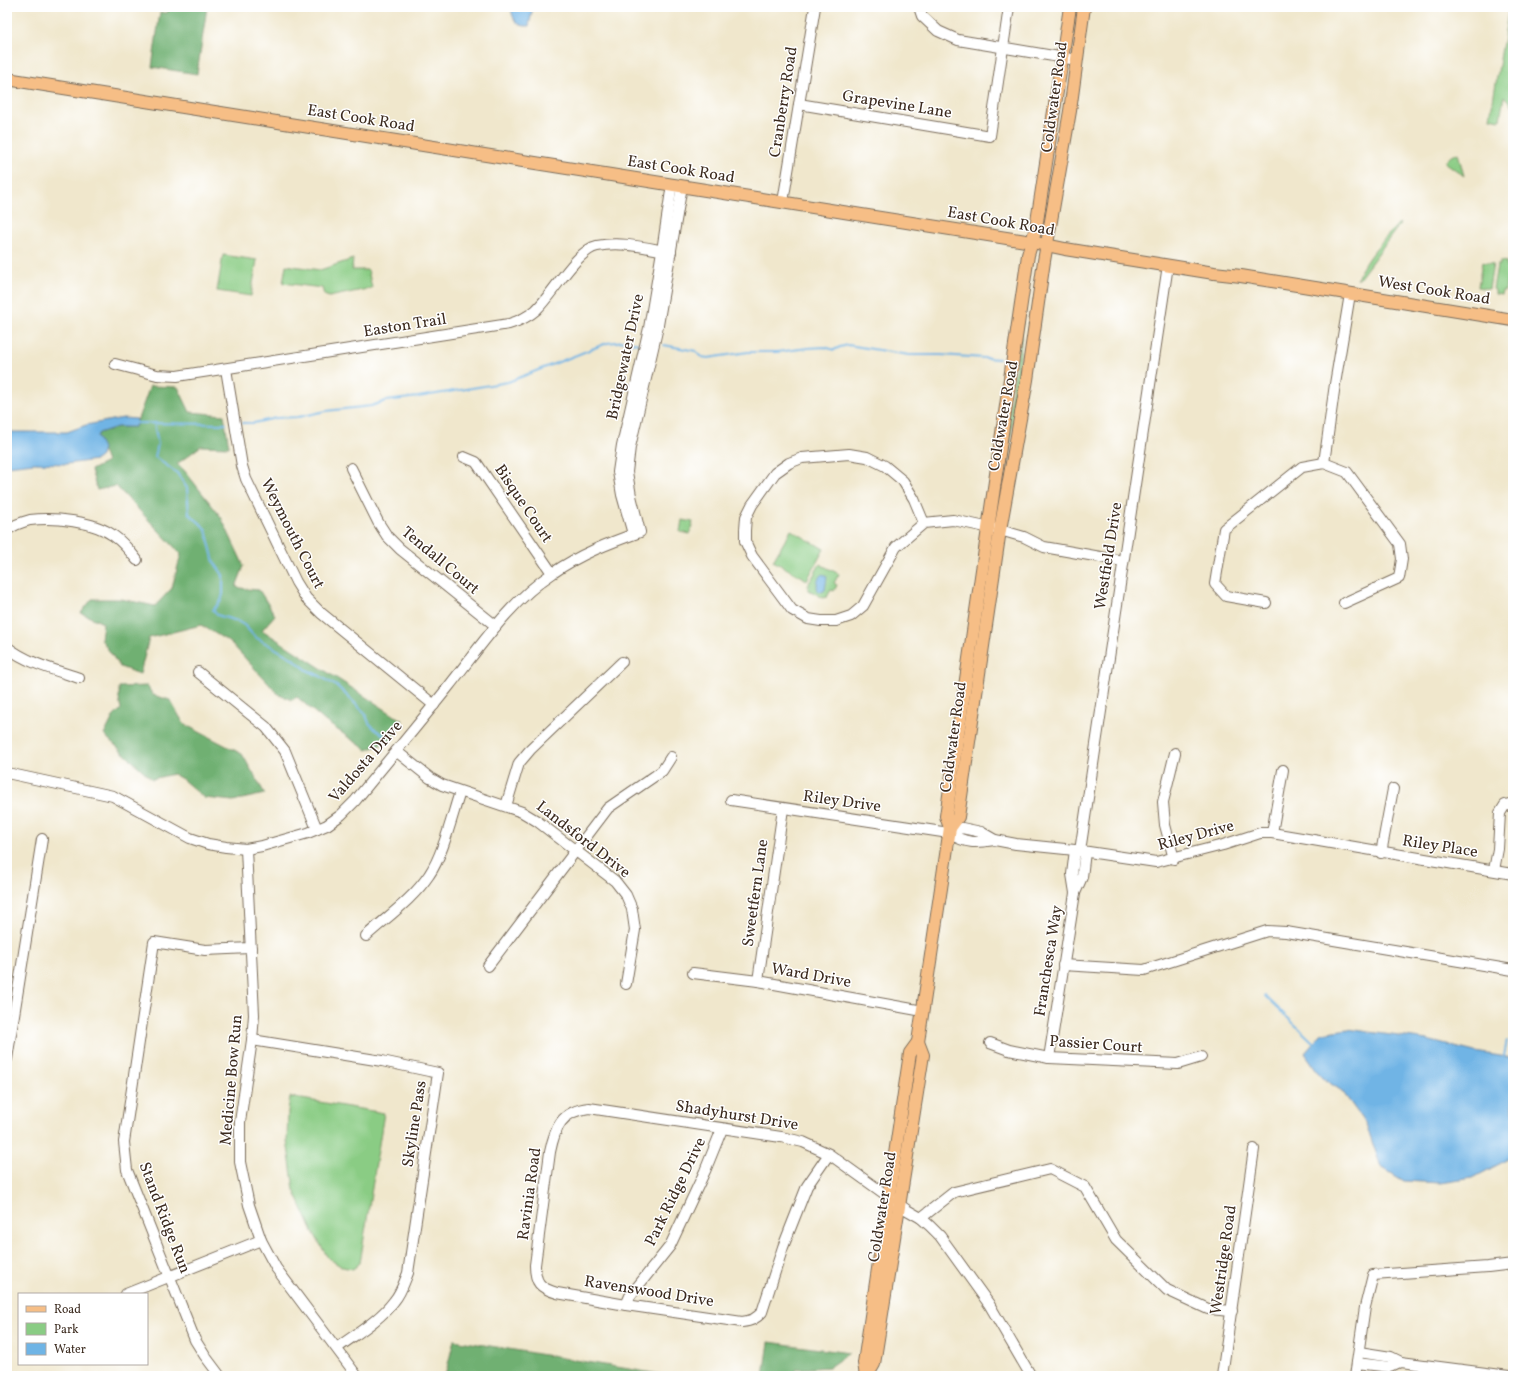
<svg xmlns="http://www.w3.org/2000/svg" width="1520" height="1383" font-family="Vollkorn,serif">
	<style>
		.green { fill: #8acc84; stroke: #627b51 }
		.forest { fill: #6fb072; stroke: #556d48 }
		.water { fill: #6fb4e5; stroke: #556f82 }
		.lines { fill: none; stroke-linecap: round; stroke-linejoin: round }
		.stream { stroke: #6fb4e5; stroke-width: 2 }
		.minor-casing { stroke: #7a6c5b; stroke-width: 12 }
		.major-casing { stroke: #7a6c5b; stroke-width: 14 }
		.minor { stroke: #fff; stroke-width: 10 }
		.major { stroke: #f6be86; stroke-width: 12 }
		.labels { text-anchor: middle; dominant-baseline: central; stroke-width: 3; stroke-linejoin: round; paint-order: stroke }
		.street-label { font-size: 16px; fill: #3b2a1e; stroke: #fff }
	</style>
	<rect width="100%" height="100%" fill="#fff"/>
	<filter id="ink" filterUnits="userSpaceOnUse"><feTurbulence type="fractalNoise" baseFrequency=".025" numOctaves="2"/><feDisplacementMap in="SourceGraphic" scale="8" xChannelSelector="R" yChannelSelector="G"/><feConvolveMatrix kernelMatrix="1 2 1 2 8 2 1 2 1" color-interpolation-filters="sRGB"/></filter>
	<filter id="wash" filterUnits="userSpaceOnUse"><feTurbulence type="fractalNoise" baseFrequency=".012" numOctaves="4" result="noise"/><feDisplacementMap in="SourceGraphic" scale="16" xChannelSelector="R" yChannelSelector="G"/><feGaussianBlur stdDeviation="0.9" result="paint"/><feColorMatrix in="noise" values="0 0 0 0 0 0 0 0 0 0 0 0 0 0 0 0 0 1.4 0 .05"/><feComposite in="paint" operator="in"/></filter>
	<g filter="url(#wash)">
		<rect width="100%" height="100%" fill="#f0e7cc"/>
		<!-- green -->
		<g class="green">
			<path d="M 1509,7 L 1513,7 L 1513,43 L 1508,74 L 1513,91 L 1513,106 L 1504,96 L 1500,120 L 1490,118 Z"/>
			<path d="M 1458,153 L 1464,176 L 1445,162 L 1451,156 Z"/>
			<path d="M 1399,223 L 1400,224 L 1359,279 L 1357,279 C 1365,257 1384,240 1399,223 Z"/>
			<path d="M 223,255 L 257,260 L 251,296 L 217,291 Z"/>
			<path d="M 353,259 L 352,270 L 368,270 L 372,288 L 329,297 L 324,295 L 322,288 L 283,283 L 286,265 L 320,270 Z"/>
			<path d="M 1500,261 L 1507,262 L 1506,266 L 1509,266 L 1505,291 L 1502,291 L 1501,295 L 1495,294 L 1495,290 L 1493,289 L 1497,265 L 1500,265 Z"/>
			<path d="M 1482,262 L 1493,264 L 1489,289 L 1478,287 Z"/>
			<path d="M 1022,322 L 1019,384 L 1005,474 L 1008,420 Z"/>
			<path d="M 682,520 L 693,522 L 690,534 L 680,532 Z"/>
			<path d="M 791,530 L 824,549 L 807,580 L 773,561 Z"/>
			<path d="M 820,564 L 839,574 L 834,583 L 837,585 L 834,591 L 831,590 L 827,597 L 823,598 L 809,590 L 808,585 Z"/>
			<path d="M 290,1097 L 384,1113 L 360,1263 L 353,1269 L 342,1267 L 328,1258 L 312,1230 L 294,1190 L 287,1140 L 288,1111 Z"/>
		</g>
		<!-- forest -->
		<g class="forest">
			<path d="M 169,7 L 207,7 L 197,74 L 152,67 L 160,12 L 167,13 Z"/>
			<path d="M 150,386 L 178,387 L 190,412 L 224,415 L 229,447 L 201,446 L 177,464 L 184,470 L 221,517 L 244,566 L 236,587 L 246,589 L 259,590 L 275,615 L 262,630 L 403,721 L 390,741 L 367,750 L 326,722 L 297,697 L 292,700 L 279,695 L 231,643 L 201,625 L 149,638 L 140,674 L 120,667 L 101,639 L 103,623 L 81,613 L 92,599 L 121,599 L 155,606 L 172,588 L 181,554 L 116,486 L 97,490 L 91,470 L 107,462 L 97,436 L 99,433 L 117,427 L 135,427 Z"/>
			<path d="M 147,686 L 153,695 L 170,700 L 184,724 L 242,754 L 265,794 L 233,801 L 204,798 L 182,779 L 173,774 L 152,779 L 104,735 L 113,717 L 121,709 L 119,699 L 119,687 Z"/>
			<path d="M 454,1340 L 671,1376 L 445,1376 Z"/>
			<path d="M 769,1342 L 849,1353 L 829,1367 L 797,1369 L 794,1376 L 764,1376 Z"/>
		</g>
		<!-- water -->
		<g class="water">
			<path d="M 511,7 L 533,7 L 529,26 C 516,27 512,18 511,7 Z"/>
			<path d="M 123,418 L 137,419 L 135,427 L 117,427 L 99,433 L 97,436 L 103,448 L 101,456 L 96,460 L 67,464 L 34,463 L 7,466 L 7,432 L 67,432 L 86,425 Z"/>
			<path d="M 822,574 L 827,577 L 825,590 L 822,592 L 818,591 C 816,585 817,578 822,574 Z"/>
			<path d="M 1348,1029 L 1427,1040 L 1475,1052 L 1513,1058 L 1513,1154 L 1503,1162 L 1473,1178 L 1441,1183 L 1404,1181 L 1381,1167 L 1366,1124 L 1342,1091 L 1322,1078 L 1305,1053 L 1322,1033 Z"/>
		</g>
		<g class="lines">
			<!-- stream -->
			<g class="stream">
				<path d="M 664,345 L 696,351 L 702,357 L 708,358 L 748,352 L 777,352 L 808,348 L 825,347 L 834,350 L 840,347 L 848,345 L 909,355 L 941,355 L 999,359"/>
				<path d="M 133,423 L 226,424"/>
				<path d="M 154,423 L 158,444 L 155,457 L 177,473 L 187,488 L 189,514 L 200,523 L 206,530 L 214,562 L 223,575 L 223,594 L 221,601 L 213,610 L 217,615 L 237,621 L 244,625 L 255,637 L 292,658 L 307,670 L 320,676 L 338,687 L 365,713 L 369,723 L 376,730 L 387,737"/>
				<path d="M 243,423 L 254,423 L 276,418 L 298,417 L 326,411 L 371,406 L 386,401 L 418,397 L 508,382 L 607,343 L 625,341 L 639,344"/>
				<path d="M 1265,996 L 1314,1043"/>
				<path d="M 1504,1056 L 1507,1041"/>
			</g>
		</g>
	</g>
	<g filter="url(#ink)">
		<g class="lines">
			<!-- minor casing -->
			<g class="minor-casing">
				<g id="minor">
					<path d="M 919,7 L 922,16 L 938,31 L 958,40 L 1077,60"/>
					<path d="M 799,104 L 990,136 L 1009,7"/>
					<path d="M 783,202 L 815,7"/>
					<path d="M 115,364 L 157,375 L 177,376 L 509,324 C 519,321 528,317 536,310 C 552,295 577,250 597,246 C 621,241 647,248 671,252"/>
					<path d="M 226,369 L 242,466 L 246,479 L 296,582 L 306,598 L 321,613 L 434,705"/>
					<path d="M 464,457 L 476,462 L 552,573"/>
					<path d="M 1324,463 L 1335,384 L 1350,294"/>
					<path d="M 351,468 L 378,522 L 387,536 L 400,549 L 496,626"/>
					<path d="M 924,523 L 914,499 L 903,481 L 885,466 L 867,457 L 849,454 L 802,458 L 789,463 L 775,473 L 752,505 L 746,517 L 745,530 L 745,541 L 752,556 L 792,610 L 808,619 L 821,621 L 836,621 L 851,616 L 863,606 L 896,547 L 924,523 L 953,520 L 1000,530 L 1024,537 L 1044,547 L 1123,561"/>
					<path d="M 7,530 C 13,526 22,522 30,520 C 54,517 94,521 114,536 C 123,542 130,551 137,560"/>
					<path d="M 633,534 L 622,495 L 618,472 L 622,445 L 649,328 L 662,251 L 672,184"/>
					<path d="M 1266,603 L 1226,596 L 1215,584 L 1224,529 L 1302,467 L 1324,463 L 1347,472 L 1400,544 L 1402,559 L 1399,578 L 1344,603"/>
					<path d="M 7,647 C 27,663 55,670 79,678"/>
					<path d="M 198,672 L 266,727 L 285,751 L 317,829"/>
					<path d="M 396,751 L 430,778 L 442,785 L 522,812 L 537,821 L 615,881 L 626,895 L 632,909 L 635,930 L 626,984"/>
					<path d="M 7,773 L 113,796 L 190,838 L 208,844 L 226,847 L 246,849 L 262,846 L 308,833 L 327,825 L 341,815 L 355,801 C 386,763 418,725 449,686 C 480,647 510,601 553,573 C 580,554 609,543 640,532 L 631,496 L 627,472 L 630,447 L 657,331 L 682,186"/>
					<path d="M 731,800 L 949,833 C 966,844 975,843 995,840"/>
					<path d="M 506,806 L 519,763 L 530,750 L 622,662"/>
					<path d="M 949,833 L 962,828 L 981,832 L 995,840 L 1016,844 L 1075,850 L 1156,862 L 1223,845 L 1260,833 L 1272,833 L 1513,874"/>
					<path d="M 1272,833 L 1283,770"/>
					<path d="M 246,849 L 254,1015 L 252,1040 L 240,1122 L 240,1162 L 249,1205 L 261,1240 L 276,1268 L 357,1376"/>
					<path d="M 1075,850 L 1072,874 L 1075,893"/>
					<path d="M 1080,851 L 1168,265"/>
					<path d="M 1381,853 L 1393,789"/>
					<path d="M 1174,859 L 1165,825 L 1163,802 L 1175,753"/>
					<path d="M 1494,870 L 1498,849 L 1500,813 L 1505,805 L 1513,803"/>
					<path d="M 366,936 C 387,917 413,899 429,875 C 443,855 452,816 460,792"/>
					<path d="M 1063,965 L 1144,970 L 1267,931 L 1286,932 L 1513,970"/>
					<path d="M 488,966 L 608,808 L 662,771 L 671,757"/>
					<path d="M 693,973 L 758,981 L 923,1011"/>
					<path d="M 758,981 L 783,809"/>
					<path d="M 252,1040 L 382,1061 L 438,1073 L 408,1273 C 404,1283 401,1293 394,1301 C 380,1320 356,1334 337,1348"/>
					<path d="M 990,1043 L 1009,1050 L 1049,1058 L 1178,1064 L 1201,1057"/>
					<path d="M 1049,1058 L 1075,893 L 1082,877 L 1085,852"/>
					<path d="M 7,1059 L 42,839"/>
					<path d="M 829,1154 L 807,1186 L 783,1247 L 762,1312 C 756,1319 751,1321 742,1322 L 626,1305 L 557,1293 C 540,1288 535,1283 535,1265 L 550,1152 C 555,1128 561,1111 589,1108 L 781,1137 L 803,1142 L 829,1154 L 907,1210 L 921,1218 L 930,1226 L 940,1236 L 989,1304 L 1031,1376"/>
					<path d="M 921,1218 L 954,1192 L 1050,1169 L 1085,1187 L 1116,1240 L 1167,1290 L 1208,1309 L 1232,1311"/>
					<path d="M 126,1294 L 261,1240"/>
					<path d="M 626,1305 L 630,1296 L 670,1246 L 705,1171 L 722,1129"/>
					<path d="M 1359,1352 L 1391,1357 L 1401,1362 L 1509,1376"/>
					<path d="M 1357,1363 L 1390,1367 L 1401,1362"/>
					<path d="M 220,1376 L 205,1356 L 195,1340 L 127,1170 L 124,1142 L 154,942 L 205,950 L 251,948"/>
					<path d="M 1222,1376 L 1254,1149"/>
					<path d="M 1355,1376 L 1365,1307 L 1373,1275 L 1488,1267 L 1513,1264"/>
				</g>
			</g>
			<!-- major casing -->
			<g class="major-casing">
				<g id="major">
					<path d="M 7,79 L 1032,242 L 1065,249 L 1214,273 L 1241,276 L 1513,320"/>
					<path d="M 950,828 L 958,817 L 1000,530 L 1027,380 L 1044,261 L 1070,111 L 1084,7"/>
					<path d="M 866,1376 L 864,1363 L 910,1053 L 918,1042 L 950,828 L 946,816 L 1025,276 L 1028,255 L 1036,228 L 1070,7"/>
					<path d="M 867,1376 L 874,1364 L 923,1055 L 918,1042"/>
				</g>
			</g>
			<!-- minor -->
			<use href="#minor" class="minor"/>
			<!-- major -->
			<use href="#major" class="major"/>
		</g>
	</g>
	<g class="labels">
		<!-- street labels -->
		<g class="street-label">
			<text transform="translate(1055 97) rotate(-82)">Coldwater Road</text>
			<text transform="translate(784 102) rotate(-81)">Cranberry Road</text>
			<text transform="translate(897 105) rotate(9)">Grapevine Lane</text>
			<text transform="translate(361 119) rotate(9)">East Cook Road</text>
			<text transform="translate(681 170) rotate(9)">East Cook Road</text>
			<text transform="translate(1001 222) rotate(10)">East Cook Road</text>
			<text transform="translate(1434 291) rotate(9)">West Cook Road</text>
			<text transform="translate(405 326) rotate(-9)">Easton Trail</text>
			<text transform="translate(626 357) rotate(-78)">Bridgewater Drive</text>
			<text transform="translate(1004 416) rotate(-80)">Coldwater Road</text>
			<text transform="translate(523 504) rotate(56)">Bisque Court</text>
			<text transform="translate(292 534) rotate(63)">Weymouth Court</text>
			<text transform="translate(1109 556) rotate(-81)">Westfield Drive</text>
			<text transform="translate(440 561) rotate(40)">Tendall Court</text>
			<text transform="translate(954 737) rotate(-82)">Coldwater Road</text>
			<text transform="translate(366 762) rotate(-49)">Valdosta Drive</text>
			<text transform="translate(842 802) rotate(8)">Riley Drive</text>
			<text transform="translate(1196 836) rotate(-15)">Riley Drive</text>
			<text transform="translate(583 840) rotate(38)">Landsford Drive</text>
			<text transform="translate(1440 847) rotate(9)">Riley Place</text>
			<text transform="translate(756 893) rotate(-82)">Sweetfern Lane</text>
			<text transform="translate(1049 961) rotate(-81)">Franchesca Way</text>
			<text transform="translate(811 976) rotate(10)">Ward Drive</text>
			<text transform="translate(1096 1045) rotate(4)">Passier Court</text>
			<text transform="translate(232 1080) rotate(-85)">Medicine Bow Run</text>
			<text transform="translate(737 1116) rotate(9)">Shadyhurst Drive</text>
			<text transform="translate(415 1124) rotate(-81)">Skyline Pass</text>
			<text transform="translate(676 1192) rotate(-64)">Park Ridge Drive</text>
			<text transform="translate(530 1194) rotate(-82)">Ravinia Road</text>
			<text transform="translate(883 1207) rotate(-81)">Coldwater Road</text>
			<text transform="translate(164 1218) rotate(69)">Stand Ridge Run</text>
			<text transform="translate(1224 1260) rotate(-82)">Westridge Road</text>
			<text transform="translate(649 1292) rotate(9)">Ravenswood Drive</text>
		</g>
	</g>
	<!-- margin -->
	<rect width="1520" height="1383" fill="none" stroke="#fff" stroke-width="24"/>
	<!-- legend -->
	<rect x="18" y="1293" width="130" height="72" fill="#ffffff" stroke="#b1aaa5"/>
	<rect x="26" y="1306" width="20" height="6" fill="#f6be86" stroke="#b1aaa5"/>
	<text x="54" y="1313" font-size="12" fill="#3b2a1e">Road</text>
	<rect x="26" y="1323" width="20" height="12" fill="#8acc84" stroke="#b1aaa5"/>
	<text x="54" y="1333" font-size="12" fill="#3b2a1e">Park</text>
	<rect x="26" y="1343" width="20" height="12" fill="#6fb4e5" stroke="#b1aaa5"/>
	<text x="54" y="1353" font-size="12" fill="#3b2a1e">Water</text>
</svg>
